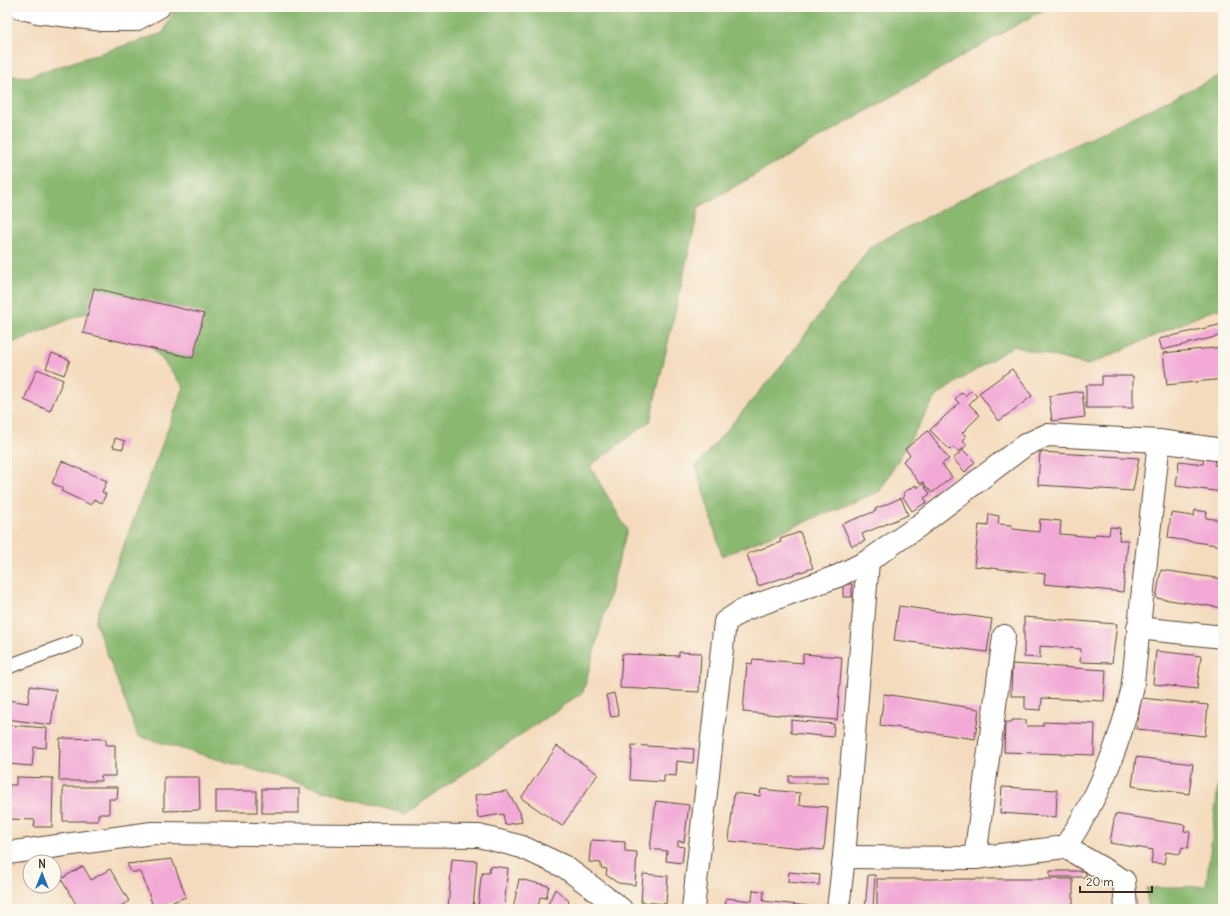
<svg xmlns="http://www.w3.org/2000/svg" width="1230" height="916" font-family="Delius,sans-serif">
	<style>
		.forest { fill: #8ab871; stroke: #627148 }
		.building { fill: #f2a9d6 }
		.lines { fill: none; stroke-linecap: round; stroke-linejoin: round }
		.lane-casing { stroke: #574536; stroke-width: 16 }
		.street-casing { stroke: #574536; stroke-width: 24 }
		.lane { stroke: #fff; stroke-width: 14 }
		.street { stroke: #fff; stroke-width: 22 }
	</style>
	<rect width="100%" height="100%" fill="#fbf7ec"/>
	<filter id="ink" filterUnits="userSpaceOnUse"><feTurbulence type="fractalNoise" baseFrequency=".025" numOctaves="2"/><feDisplacementMap in="SourceGraphic" scale="8" xChannelSelector="R" yChannelSelector="G"/><feConvolveMatrix kernelMatrix="1 2 1 2 8 2 1 2 1" color-interpolation-filters="sRGB"/></filter>
	<filter id="wash" filterUnits="userSpaceOnUse"><feTurbulence type="fractalNoise" baseFrequency=".012" numOctaves="4" result="noise"/><feDisplacementMap in="SourceGraphic" scale="16" xChannelSelector="R" yChannelSelector="G"/><feGaussianBlur stdDeviation="0.9" result="paint"/><feColorMatrix in="noise" values="0 0 0 0 0 0 0 0 0 0 0 0 0 0 0 0 0 1.4 0 .05"/><feComposite in="paint" operator="in"/></filter>
	<g filter="url(#wash)">
		<rect width="100%" height="100%" fill="#f4dbbe"/>
		<!-- forest -->
		<g class="forest">
			<path d="M 176,7 L 1048,7 L 699,207 L 650,421 L 590,466 L 627,530 L 583,692 L 405,814 L 138,736 L 95,621 L 184,387 L 115,301 L 7,345 L 7,75 L 27,77 L 163,33 Z"/>
			<path d="M 1223,74 L 1223,309 L 1215,309 L 1088,365 L 1013,346 L 936,396 L 880,491 L 722,556 L 696,466 L 784,363 L 871,246 L 970,195 Z"/>
			<path d="M 1223,746 L 1223,909 L 1147,909 L 1147,888 L 1206,886 Z"/>
		</g>
		<g id="blocks">
			<!-- building -->
			<g class="building">
				<path d="M 94,288 L 204,314 L 193,358 L 83,333 Z"/>
				<path d="M 1223,324 L 1223,335 L 1162,350 L 1159,339 Z"/>
				<path d="M 1223,347 L 1223,379 L 1167,385 L 1163,353 Z"/>
				<path d="M 52,353 L 70,360 L 64,375 L 46,368 Z"/>
				<path d="M 37,369 L 63,380 L 50,411 L 24,400 Z"/>
				<path d="M 1012,369 L 1032,396 L 999,421 L 979,393 Z"/>
				<path d="M 1102,376 L 1133,376 L 1133,408 L 1086,408 L 1086,385 L 1102,385 Z"/>
				<path d="M 971,390 L 977,396 L 969,404 L 980,415 L 962,433 L 966,436 L 962,440 L 967,445 L 959,452 L 953,447 L 950,450 L 930,430 L 959,403 L 955,399 L 962,392 L 965,396 Z"/>
				<path d="M 1082,391 L 1085,417 L 1052,421 L 1049,396 Z"/>
				<path d="M 928,431 L 949,459 L 942,464 L 952,477 L 932,493 L 923,482 L 920,484 L 903,461 L 910,455 L 905,449 Z"/>
				<path d="M 115,438 L 125,441 L 123,449 L 113,447 Z"/>
				<path d="M 963,450 L 975,462 L 965,472 L 953,459 Z"/>
				<path d="M 1040,452 L 1139,458 L 1133,491 L 1038,485 Z"/>
				<path d="M 1204,457 L 1215,459 L 1214,465 L 1223,467 L 1223,492 L 1176,486 L 1179,461 L 1203,464 Z"/>
				<path d="M 62,461 L 107,481 L 102,492 L 106,494 L 102,503 L 94,499 L 91,505 L 61,491 L 63,488 L 52,483 Z"/>
				<path d="M 923,484 L 930,494 L 924,498 L 927,502 L 912,511 L 903,497 L 905,496 L 903,493 L 916,485 L 917,488 Z"/>
				<path d="M 901,498 L 908,515 L 862,534 L 865,541 L 852,546 L 842,524 L 876,511 L 875,509 Z"/>
				<path d="M 1195,510 L 1207,512 L 1206,518 L 1222,520 L 1223,517 L 1223,546 L 1168,538 L 1171,513 L 1194,516 Z"/>
				<path d="M 989,514 L 999,516 L 998,524 L 1012,525 L 1012,529 L 1039,532 L 1040,519 L 1061,521 L 1060,534 L 1095,537 L 1095,534 L 1109,535 L 1110,527 L 1120,528 L 1119,540 L 1128,540 L 1123,592 L 1044,584 L 1045,574 L 974,566 L 979,525 L 988,526 Z"/>
				<path d="M 800,532 L 813,568 L 758,586 L 747,554 L 781,542 L 780,539 Z"/>
				<path d="M 1161,570 L 1223,579 L 1223,608 L 1156,598 Z"/>
				<rect x="843" y="584" width="9" height="13"/>
				<path d="M 899,606 L 992,619 L 987,652 L 894,640 Z"/>
				<path d="M 1024,617 L 1117,624 L 1112,663 L 1080,662 L 1081,649 L 1040,646 L 1040,658 L 1024,657 Z"/>
				<path d="M 1156,651 L 1201,656 L 1197,689 L 1153,684 Z"/>
				<path d="M 679,652 L 701,653 L 699,692 L 620,688 L 622,654 L 679,656 Z"/>
				<path d="M 803,654 L 842,657 L 837,720 L 743,712 L 747,663 L 752,664 L 753,659 L 803,663 Z"/>
				<path d="M 1012,664 L 1106,670 L 1104,701 L 1042,698 L 1041,710 L 1025,709 L 1025,696 L 1011,696 Z"/>
				<path d="M 30,686 L 56,690 L 51,725 L 7,719 L 7,700 L 28,703 Z"/>
				<path d="M 614,693 L 619,716 L 611,717 L 606,695 Z"/>
				<path d="M 884,694 L 979,709 L 975,739 L 880,725 Z"/>
				<path d="M 1141,698 L 1208,705 L 1205,736 L 1137,729 Z"/>
				<path d="M 791,720 L 834,724 L 833,737 L 791,733 Z"/>
				<path d="M 1012,720 L 1026,720 L 1026,726 L 1043,726 L 1043,722 L 1095,724 L 1094,755 L 1004,752 L 1005,722 L 1012,722 Z"/>
				<path d="M 7,725 L 47,728 L 46,748 L 34,747 L 32,766 L 7,764 Z"/>
				<path d="M 60,738 L 106,739 L 106,745 L 115,745 L 115,776 L 101,776 L 101,781 L 59,781 Z"/>
				<path d="M 632,745 L 694,749 L 693,763 L 677,761 L 676,776 L 664,775 L 664,782 L 630,780 Z"/>
				<path d="M 557,746 L 598,774 L 562,826 L 521,798 Z"/>
				<path d="M 1136,757 L 1193,764 L 1189,794 L 1132,786 Z"/>
				<rect x="789" y="776" width="39" height="7"/>
				<path d="M 16,777 L 53,778 L 52,827 L 34,827 L 35,820 L 8,819 L 9,785 L 16,785 Z"/>
				<path d="M 164,777 L 199,777 L 200,810 L 164,811 Z"/>
				<path d="M 63,787 L 118,787 L 117,799 L 109,799 L 109,814 L 98,814 L 98,821 L 63,821 Z"/>
				<path d="M 1002,787 L 1057,790 L 1056,817 L 1000,813 Z"/>
				<rect x="262" y="789" width="37" height="24"/>
				<path d="M 761,789 L 800,793 L 799,805 L 828,807 L 824,850 L 729,841 L 734,793 L 760,796 Z"/>
				<rect x="216" y="791" width="41" height="21"/>
				<path d="M 507,791 L 520,812 L 522,822 L 505,825 L 503,814 L 478,818 L 475,795 Z"/>
				<path d="M 656,801 L 689,805 L 684,842 L 678,841 L 678,846 L 684,847 L 682,863 L 666,861 L 667,851 L 650,849 Z"/>
				<path d="M 1115,814 L 1185,825 L 1184,831 L 1190,832 L 1188,848 L 1182,847 L 1180,854 L 1166,852 L 1164,864 L 1151,863 L 1153,850 L 1110,843 Z"/>
				<path d="M 591,840 L 625,842 L 625,851 L 637,852 L 635,885 L 618,883 L 606,875 L 607,869 L 601,868 L 601,863 L 589,862 Z"/>
				<path d="M 172,859 L 186,897 L 154,909 L 141,872 L 131,872 L 127,864 Z"/>
				<path d="M 452,859 L 477,861 L 473,909 L 448,909 Z"/>
				<path d="M 83,866 L 91,880 L 110,869 L 129,901 L 116,909 L 79,909 L 61,879 Z"/>
				<path d="M 490,866 L 508,868 L 504,909 L 478,909 L 481,877 L 482,877 L 482,873 L 489,873 Z"/>
				<rect x="1050" y="871" width="36" height="6"/>
				<path d="M 789,872 L 820,875 L 819,885 L 788,882 Z"/>
				<path d="M 643,874 L 668,876 L 666,904 L 641,902 Z"/>
				<path d="M 868,875 L 875,875 L 873,909 L 865,909 Z"/>
				<path d="M 519,879 L 549,886 L 546,898 L 540,897 L 538,909 L 513,909 Z"/>
				<rect x="877" y="879" width="196" height="30"/>
				<path d="M 555,889 L 569,901 L 566,909 L 546,909 Z"/>
				<path d="M 753,890 L 764,891 L 763,901 L 817,907 L 817,909 L 725,909 L 726,898 L 752,901 Z"/>
				<path d="M 188,904 L 190,909 L 176,909 Z"/>
			</g>
		</g>
	</g>
	<g filter="url(#ink)">
		<use href="#blocks" fill-opacity="0" stroke="#574536" stroke-width="1"/>
		<g class="lines">
			<!-- lane casing -->
			<g class="lane-casing">
				<path id="lane" d="M 7,667 L 75,642"/>
			</g>
			<!-- street casing -->
			<g class="street-casing">
				<g id="street">
					<path d="M 19,7 L 37,12 L 103,20 L 135,20 L 159,7"/>
					<path d="M 1138,628 L 1223,637"/>
					<path d="M 1065,847 C 1098,798 1118,749 1132,691 L 1159,441"/>
					<path d="M 7,853 L 152,833 L 479,836 L 522,847 L 565,867 L 621,909"/>
					<path d="M 844,857 L 975,858 L 1065,847 L 1124,881 L 1126,909"/>
					<path d="M 975,858 L 1004,636"/>
					<path d="M 693,909 L 725,622 L 743,610 L 838,576 L 868,561 L 917,527 L 1025,445 L 1047,435 L 1159,441 L 1223,450"/>
					<path d="M 838,909 L 844,857 L 868,561"/>
				</g>
			</g>
			<!-- lane -->
			<use href="#lane" class="lane"/>
			<!-- street -->
			<use href="#street" class="street"/>
		</g>
	</g>
	<!-- margin -->
	<rect width="1230" height="916" fill="none" stroke="#fbf7ec" stroke-width="24"/>
	<!-- north arrow -->
	<g transform="translate(42 874)"><circle r="19" fill="#fbf7ec" stroke="#aea59a"/>
	<path d="M0-3L7 15L0 10L-7 15Z" fill="#1f6fb2"/>
	<text y="-6" font-size="11" font-weight="bold" text-anchor="middle" fill="#3b2a1e">N</text>
	</g>
	<!-- scale -->
	<path d="M1080 886v6h72v-6" fill="none" stroke="#3b2a1e" stroke-width="2"/>
	<text x="1086" y="886" font-size="12" fill="#3b2a1e" stroke="#fbf7ec" stroke-width="3" paint-order="stroke">20 m</text>
</svg>
